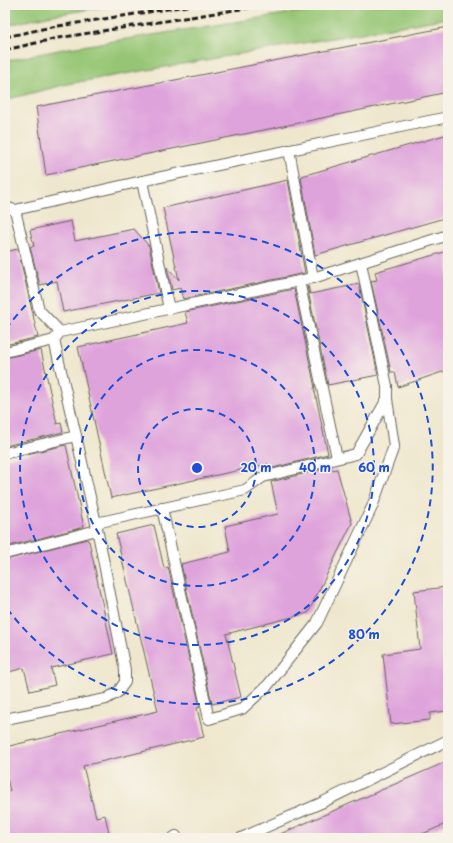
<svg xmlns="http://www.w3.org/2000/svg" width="453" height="843" font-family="'Playpen Sans',sans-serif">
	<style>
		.green { fill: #96c675; stroke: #597148 }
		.building { fill: #dfa3dc }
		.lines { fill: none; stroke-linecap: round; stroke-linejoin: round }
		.service-casing { stroke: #66635a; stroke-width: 12 }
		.service { stroke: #fff; stroke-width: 10 }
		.rail { stroke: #1c1c1c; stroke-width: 3; stroke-dasharray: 6 3; stroke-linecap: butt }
		.ring { fill: none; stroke: #1d4ed8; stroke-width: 2; stroke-dasharray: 7 5 }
		.centre { fill: #1d4ed8; stroke: #f7f3e8; stroke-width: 2 }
		.ring-label { font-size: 12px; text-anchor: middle; font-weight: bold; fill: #1d4ed8; stroke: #f7f3e8; stroke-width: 3; stroke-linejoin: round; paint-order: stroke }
	</style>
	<rect width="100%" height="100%" fill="#f7f3e8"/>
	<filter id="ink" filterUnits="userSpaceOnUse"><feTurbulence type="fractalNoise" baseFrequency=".025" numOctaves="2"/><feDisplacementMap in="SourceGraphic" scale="8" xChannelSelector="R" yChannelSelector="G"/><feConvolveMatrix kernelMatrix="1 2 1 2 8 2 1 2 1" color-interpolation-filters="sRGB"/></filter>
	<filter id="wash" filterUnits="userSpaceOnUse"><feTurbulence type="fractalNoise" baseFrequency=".012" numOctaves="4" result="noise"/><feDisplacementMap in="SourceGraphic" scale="16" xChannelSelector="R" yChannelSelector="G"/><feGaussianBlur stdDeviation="0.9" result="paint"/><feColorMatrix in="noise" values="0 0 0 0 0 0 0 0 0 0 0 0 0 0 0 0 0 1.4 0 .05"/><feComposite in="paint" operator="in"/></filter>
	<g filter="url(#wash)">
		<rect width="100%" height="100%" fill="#efe7cd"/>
		<!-- green -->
		<g class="green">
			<path d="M 5,5 L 118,5 L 47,16 L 5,26 Z"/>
			<path d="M 342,5 L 448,5 L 448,18 L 67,84 L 5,100 L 5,61 L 63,49 Z"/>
		</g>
		<g id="blocks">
			<!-- building -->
			<g class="building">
				<path d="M 448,27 L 448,92 L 46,175 L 36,107 Z"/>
				<path d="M 448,134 L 448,217 L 315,255 L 301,178 L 302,177 L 302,176 Z"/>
				<path d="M 288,180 L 305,273 L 183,299 L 180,288 L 172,290 L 167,267 L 179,280 L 163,208 Z"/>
				<path d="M 71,221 L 75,241 L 134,229 L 149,246 L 159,293 L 63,312 L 57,281 L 40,285 L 30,247 L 34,246 L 30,230 Z"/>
				<path d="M 18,249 L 38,337 L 5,345 L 5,252 Z"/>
				<path d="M 448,251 L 448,370 L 398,387 L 395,372 L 391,372 L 371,281 L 377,280 L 375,272 Z"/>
				<path d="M 359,284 L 378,375 L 328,385 L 307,286 L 308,286 L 310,294 Z"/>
				<path d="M 294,289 L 315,388 L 314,388 L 328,454 L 269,469 L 268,464 L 111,498 L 78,347 L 188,323 L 185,312 Z"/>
				<path d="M 41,350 L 57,424 L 61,423 L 63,432 L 5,446 L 5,358 Z"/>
				<path d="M 66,445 L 84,527 L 5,547 L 5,459 Z"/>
				<path d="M 331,467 L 332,470 L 337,469 L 352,523 L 308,613 L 226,634 L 241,697 L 212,704 L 181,564 L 230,552 L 225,526 L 278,514 L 271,482 Z"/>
				<path d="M 154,525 L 164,568 L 168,567 L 200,707 L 197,708 L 204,737 L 83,766 L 96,817 L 105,815 L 110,838 L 5,838 L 5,792 L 10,791 L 5,771 L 5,747 L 158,711 L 116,534 Z"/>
				<path d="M 87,539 L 88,541 L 89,541 L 113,654 L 51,668 L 55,685 L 30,691 L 24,668 L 5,673 L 5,560 Z"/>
				<path d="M 446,587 L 448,605 L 448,711 L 430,713 L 430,720 L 391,724 L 383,654 L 420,649 L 414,591 Z"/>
				<path d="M 448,761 L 448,823 L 413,838 L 271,838 Z"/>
			</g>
		</g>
	</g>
	<g filter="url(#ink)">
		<use href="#blocks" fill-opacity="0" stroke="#66635a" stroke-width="1"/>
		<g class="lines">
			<!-- service casing -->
			<g class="service-casing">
				<g id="service">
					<path d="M 289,150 L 313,278"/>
					<path d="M 142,181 L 169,309"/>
					<path d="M 5,207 L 15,210 L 142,181 L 448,117"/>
					<path d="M 15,210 L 39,310 L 60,332"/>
					<path d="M 299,281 L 337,458"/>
					<path d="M 5,352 L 54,340"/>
					<path d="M 5,453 L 76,436"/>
					<path d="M 162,508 L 209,719 L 242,709 L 268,685 L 317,623 L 372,507 L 394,446 L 387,399"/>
					<path d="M 96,523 L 245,490 L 263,477 L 356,454 L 387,399 L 387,386 L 361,263"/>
					<path d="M 5,554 L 97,530"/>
					<path d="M 5,719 L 106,699 L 118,692 L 125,682 L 125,670 L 96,523 L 54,340 L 60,332 L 313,278 L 448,235"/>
					<path d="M 173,838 L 176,836"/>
					<path d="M 241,838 L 321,803 L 448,740"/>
				</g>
			</g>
			<!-- service -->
			<use href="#service" class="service"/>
			<!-- rail -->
			<g class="rail">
				<path d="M 5,37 L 52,27 L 193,5"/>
				<path d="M 5,50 L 58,38 L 266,5"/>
			</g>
		</g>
	</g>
	<!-- distance rings -->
	<g class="ring">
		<circle cx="197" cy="468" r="59"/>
		<circle cx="197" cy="468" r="118"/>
		<circle cx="197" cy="468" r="177"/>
		<path d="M6 329A236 236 0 1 1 6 607"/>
	</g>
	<circle cx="197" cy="468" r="6" class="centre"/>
	<g class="ring-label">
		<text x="256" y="472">20 m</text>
		<text x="315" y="472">40 m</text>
		<text x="374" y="472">60 m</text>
		<text x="364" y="639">80 m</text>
	</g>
	<!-- margin -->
	<rect width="453" height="843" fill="none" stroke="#f7f3e8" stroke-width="20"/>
</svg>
